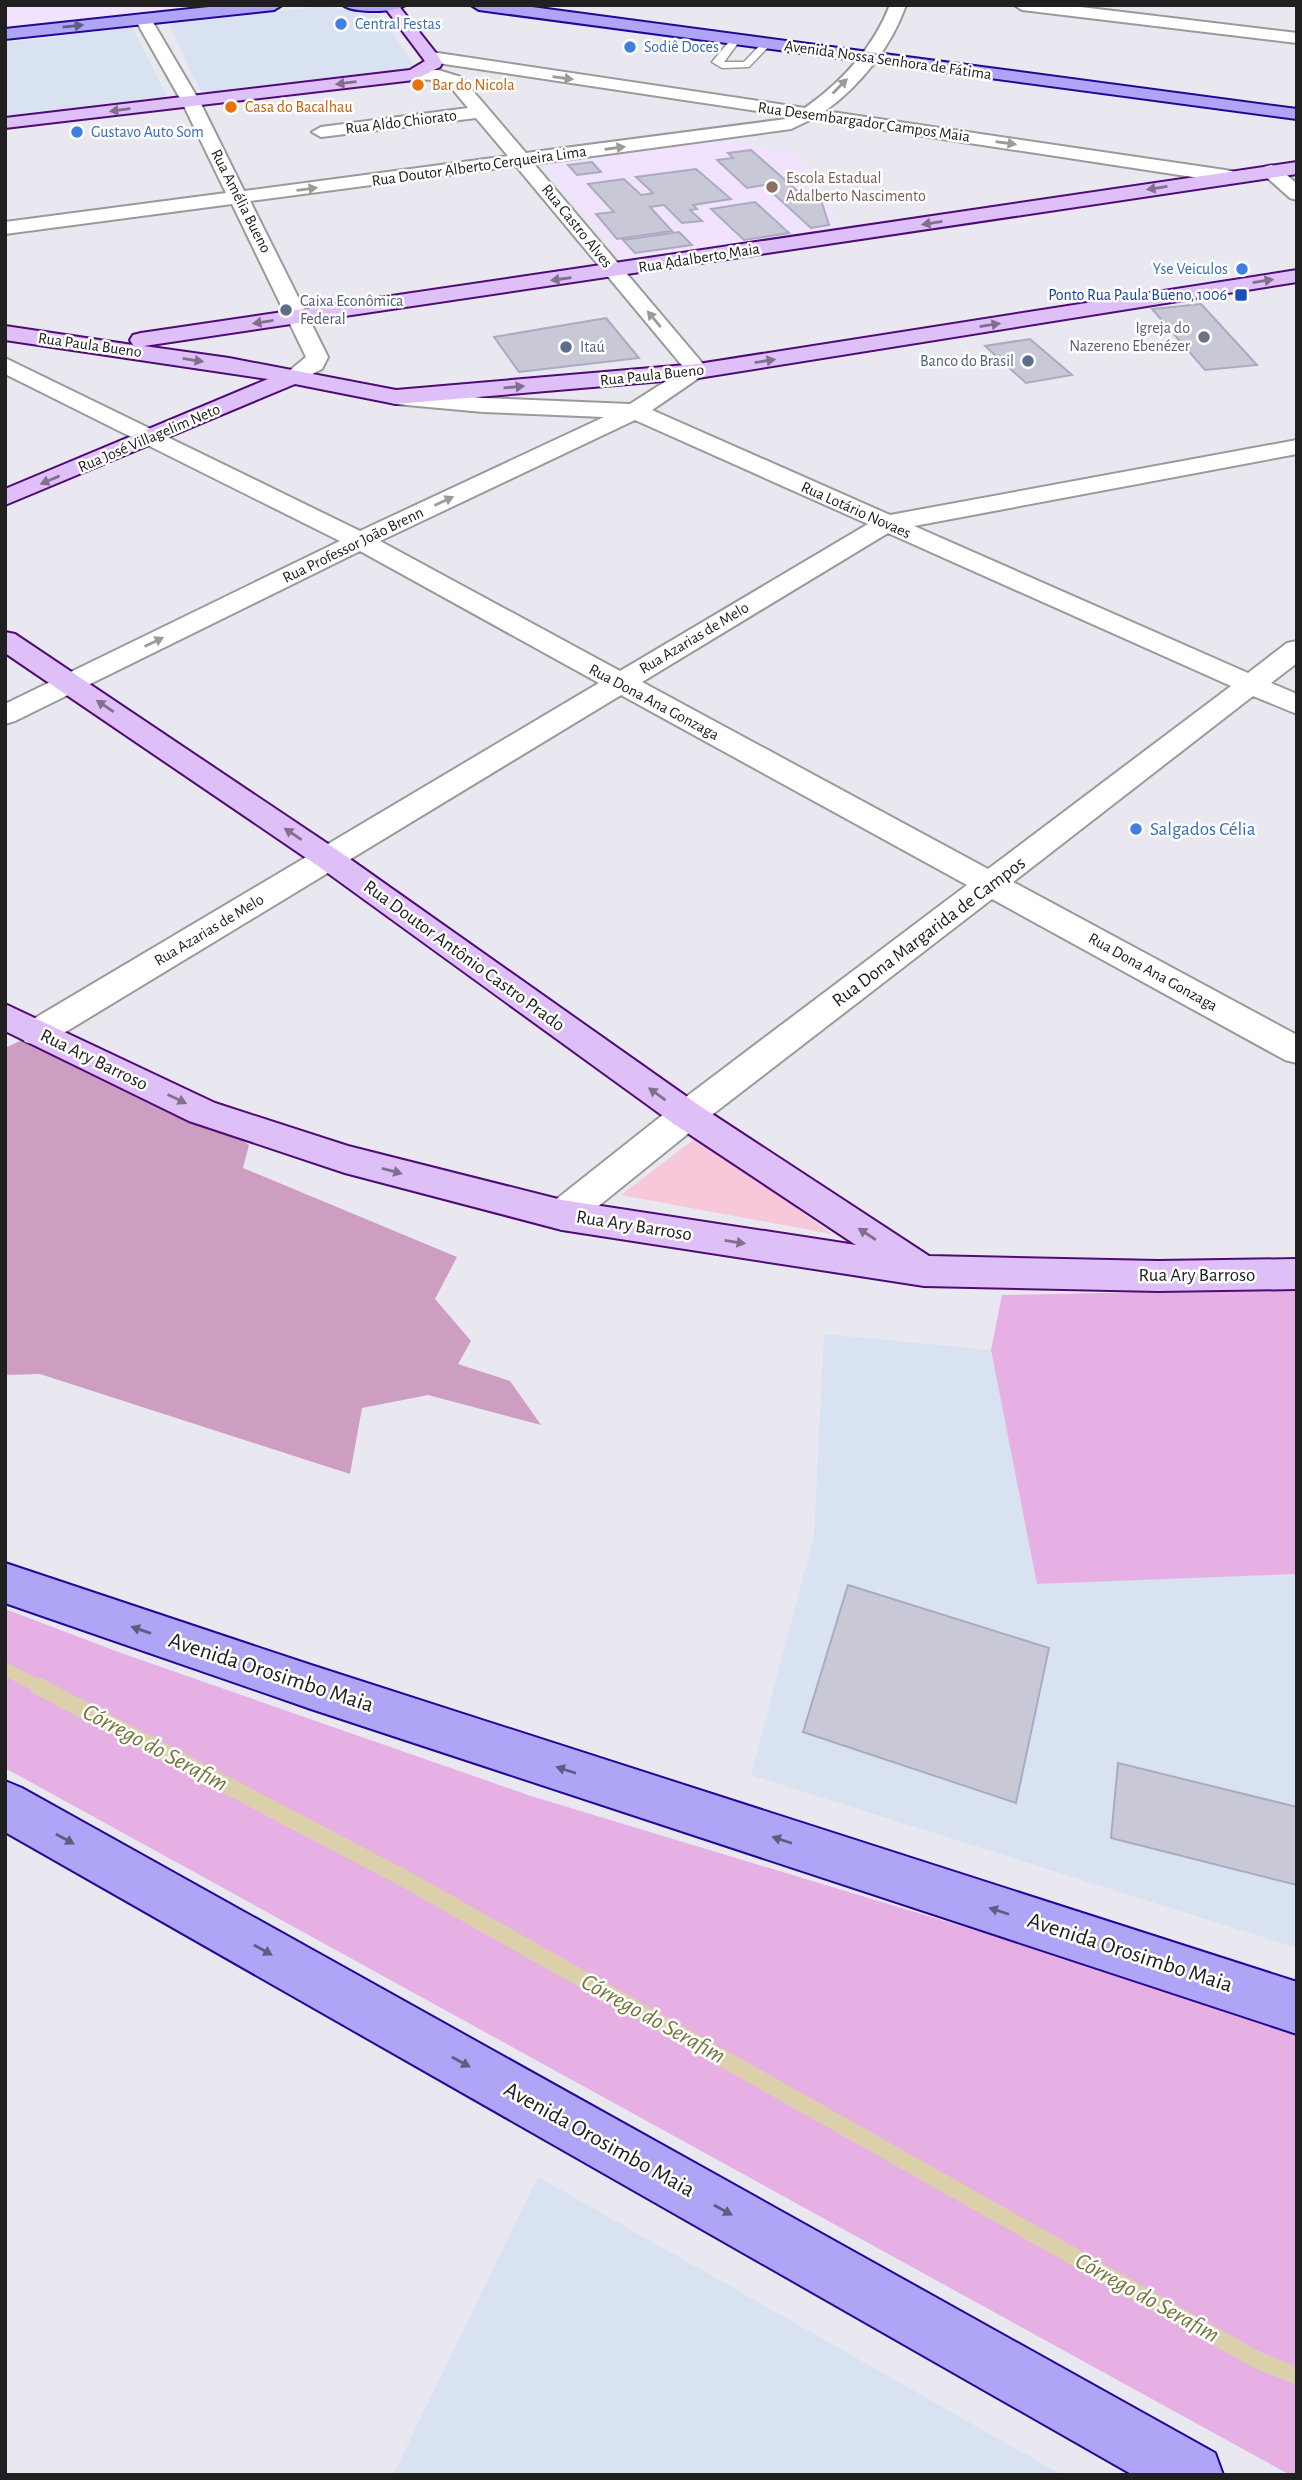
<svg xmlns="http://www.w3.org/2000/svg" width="1302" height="2480" font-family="'Alegreya Sans',sans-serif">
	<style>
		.commercial { fill: #d8e2f0 }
		.education { fill: #f1e3fe }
		.grass { fill: #e7b0e5 }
		.forest { fill: #cd9ec2 }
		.park { fill: #f7c8da }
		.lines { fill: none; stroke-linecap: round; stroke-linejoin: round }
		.stream-far1 { stroke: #dbd0aa; stroke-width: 13 }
		.stream { stroke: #dbd0aa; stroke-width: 17 }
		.building { fill: #c8c8d7; stroke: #aaabc1; stroke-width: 2 }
		.lane-casing { stroke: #9a9a9a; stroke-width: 3 }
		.street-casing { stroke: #9a9a9a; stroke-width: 4 }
		.secondary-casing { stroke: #4e0b74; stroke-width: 4 }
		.primary-casing { stroke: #240895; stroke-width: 4 }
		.lane { fill: #fff; fill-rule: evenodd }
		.street { fill: #fff; fill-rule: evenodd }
		.secondary { fill: #dfbff7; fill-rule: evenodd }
		.primary { fill: #aea5f7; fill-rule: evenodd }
		.oneway { fill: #605c81 }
		.oneway2 { fill: #9b9b9b }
		.oneway3 { fill: #80708c }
		.shop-dot { fill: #3f7fe0; stroke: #fff; stroke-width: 2.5 }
		.food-dot { fill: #e8710a; stroke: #fff; stroke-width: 2.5 }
		.education-dot { fill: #8d6e63; stroke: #fff; stroke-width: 2.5 }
		.transit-dot { fill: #1a4fb4; stroke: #fff; stroke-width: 2.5 }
		.service-dot { fill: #5c6f8a; stroke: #fff; stroke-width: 2.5 }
		.worship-dot { fill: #6b7280; stroke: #fff; stroke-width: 2.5 }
		.labels { text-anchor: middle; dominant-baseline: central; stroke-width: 5; stroke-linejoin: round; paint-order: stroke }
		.far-shop-label { font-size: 16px; fill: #366cbe; stroke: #fff; text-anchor: start }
		.far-street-label { font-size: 16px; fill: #202020; stroke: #fff }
		.far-food-label { font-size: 16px; fill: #c56008; stroke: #fff; text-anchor: start }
		.far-education-label { font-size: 16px; fill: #785e54; stroke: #fff; text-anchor: start }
		.far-transit-label { font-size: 16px; fill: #164399; stroke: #fff; text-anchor: end }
		.far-service-label { font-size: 16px; fill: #4e5e75; stroke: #fff; text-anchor: start }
		.far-worship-label { font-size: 16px; fill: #5b616d; stroke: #fff; text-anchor: end }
		.shop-label { font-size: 19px; fill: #366cbe; stroke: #fff; text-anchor: start }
		.street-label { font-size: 19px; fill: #202020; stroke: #fff }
		.near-street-label { font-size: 23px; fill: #202020; stroke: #fff }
		.near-water-label { font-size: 24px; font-style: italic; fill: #74763b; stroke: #fff }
	</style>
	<rect width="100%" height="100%" fill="#e9e7f0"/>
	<!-- commercial -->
	<g class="commercial">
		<path d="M 325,6 L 381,16 L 416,68 L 202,94 L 169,24 Z"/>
		<path d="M 132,27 L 169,100 L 5,119 L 5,43 Z"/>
		<path d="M 824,1334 L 991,1350 L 1037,1584 L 1297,1574 L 1297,1948 L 751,1775 L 814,1536 Z"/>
		<path d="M 538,2177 L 1062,2475 L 393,2475 Z"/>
	</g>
	<!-- education -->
	<g class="education">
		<path d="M 5,5 L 214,5 L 5,28 Z"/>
		<path d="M 720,140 L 791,153 L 826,183 L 817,192 L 830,200 L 837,228 L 738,244 L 622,258 L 542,164 Z"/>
	</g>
	<!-- grass -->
	<g class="grass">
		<path d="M 1297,1289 L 1297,1574 L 1037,1584 L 991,1350 L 1002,1295 Z"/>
		<path d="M 5,1609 L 121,1653 L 531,1796 L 1047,1952 L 1297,2035 L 1297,2475 L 1290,2475 L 5,1768 Z"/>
	</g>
	<!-- forest -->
	<path class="forest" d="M 37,1033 L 202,1112 L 249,1145 L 243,1168 L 457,1257 L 435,1299 L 471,1341 L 458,1364 L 510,1381 L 541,1425 L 428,1395 L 362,1408 L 350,1474 L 40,1374 L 5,1375 L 5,1048 Z"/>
	<!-- park -->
	<path class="park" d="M 697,1137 L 832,1234 L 621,1195 Z"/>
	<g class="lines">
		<!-- stream-far1 -->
		<path class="stream-far1" d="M 5,1669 L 42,1688"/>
		<!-- stream -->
		<path class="stream" d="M 38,1686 L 407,1880 L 1257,2360 L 1297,2376"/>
	</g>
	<!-- building -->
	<g class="building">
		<path d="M 751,150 L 810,202 L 821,200 L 829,225 L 811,228 L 764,185 L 747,188 L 717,160 L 733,158 L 728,153 Z"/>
		<path d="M 592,162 L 601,172 L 577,175 L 568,165 Z"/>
		<path d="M 696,169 L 731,199 L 693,205 L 697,209 L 690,210 L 702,221 L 682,223 L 664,205 L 650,207 L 672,231 L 617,239 L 596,214 L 614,212 L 588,184 L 624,179 L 641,195 L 653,193 L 636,177 Z"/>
		<path d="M 755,202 L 789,233 L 744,240 L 711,209 Z"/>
		<path d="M 679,232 L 692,245 L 635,253 L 623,240 Z"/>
		<path d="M 1201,304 L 1257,365 L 1205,370 L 1152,309 Z"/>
		<path d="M 606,318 L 639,358 L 519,372 L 494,337 Z"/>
		<path d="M 1030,339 L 1072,375 L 1026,383 L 985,346 Z"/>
		<path d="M 848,1585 L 1049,1648 L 1016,1803 L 803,1732 Z"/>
		<path d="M 1118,1763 L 1297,1807 L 1297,1885 L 1111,1838 Z"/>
	</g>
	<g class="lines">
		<!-- lane casing -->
		<g class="lane-casing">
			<path id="lane" d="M 733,37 L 741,39 L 724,62 L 744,62 L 764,41 L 772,43 L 749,67 L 722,68 L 712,62 Z"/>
		</g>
		<!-- street casing -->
		<g class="street-casing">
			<g id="street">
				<path d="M 890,5 L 906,5 C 891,47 861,85 825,111 L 1232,171 L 1242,177 L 1232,183 L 812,119 L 791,129 L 534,164 L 709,371 L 652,410 L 890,515 L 1297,440 L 1297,454 L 914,526 L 1248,673 L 1287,643 L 1297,641 L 1297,663 L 1271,683 L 1297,694 L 1297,714 L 1253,696 L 1013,882 L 1297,1035 L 1297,1063 L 1285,1060 L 992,899 L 700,1124 L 575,1225 L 562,1230 L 549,1225 L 543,1215 L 549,1205 L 674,1106 L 967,885 L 621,695 L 49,1042 L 37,1045 L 25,1042 L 20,1033 L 25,1024 L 599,683 L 360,551 L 15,721 L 5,724 L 5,704 L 340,541 L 5,374 L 5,358 L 360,531 L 604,417 L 483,412 L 396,404 L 388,402 L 384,397 L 388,392 L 396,390 L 483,398 L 630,404 L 685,369 L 516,166 L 250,201 L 328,357 L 322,369 L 293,384 L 285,382 L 282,377 L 306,357 L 232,204 L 5,234 L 5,222 L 226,193 L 182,102 L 135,19 L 137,16 L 143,14 L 151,19 L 200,102 L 244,191 L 508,156 L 476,118 L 321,137 L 312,132 L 321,127 L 468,108 L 449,85 L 436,80 L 408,79 L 405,75 L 408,71 L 438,70 L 461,77 L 526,153 L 786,119 L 791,116 L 431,62 L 425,61 L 423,57 L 425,53 L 431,52 L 805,108 C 843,81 873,48 890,5 ZM 635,420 L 868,524 L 620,671 L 380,541 ZM 888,533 L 1231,686 L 988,869 L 642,682 Z"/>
				<path d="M 1014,5 L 1064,5 L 1297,33 L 1297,43 L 1022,10 Z"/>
				<path d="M 1271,165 L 1278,167 L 1297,184 L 1297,200 L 1290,198 L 1264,175 L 1262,171 L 1264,167 Z"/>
			</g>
		</g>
		<!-- secondary casing -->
		<g class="secondary-casing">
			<g id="secondary">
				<path d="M 383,5 L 398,5 L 439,57 L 442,63 L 440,67 L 414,80 L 5,128 L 5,118 L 410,70 L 425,61 Z"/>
				<path d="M 1297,162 L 1297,174 L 144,346 L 229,358 L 396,390 L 698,364 L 1297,270 L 1297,282 L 698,378 L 396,404 L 295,384 L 5,505 L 5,489 L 268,379 L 5,340 L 5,326 L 133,345 L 130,340 L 133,335 L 141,333 Z"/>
				<path d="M 5,632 L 15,634 L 340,852 L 700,1106 L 929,1256 L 1158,1261 L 1297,1259 L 1297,1289 L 1158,1291 L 924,1286 L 562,1230 L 345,1173 L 189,1121 L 5,1031 L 5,1004 L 215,1103 L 348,1146 L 562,1200 L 856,1245 L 674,1124 L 318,866 L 5,653 Z"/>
			</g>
		</g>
		<!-- primary casing -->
		<g class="primary-casing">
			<g id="primary">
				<path d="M 227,5 L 282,5 L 274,10 L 5,39 L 5,29 Z"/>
				<path d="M 343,5 L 405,5 C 396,13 352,13 343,5 Z"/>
				<path d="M 471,5 L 517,5 L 1297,109 L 1297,119 L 479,10 Z"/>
				<path d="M 5,1563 L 311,1665 L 1297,1982 L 1297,2034 L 311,1709 L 5,1603 Z"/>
				<path d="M 5,1781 L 22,1788 L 1215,2453 L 1223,2475 L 1133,2475 L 5,1832 Z"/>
			</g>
		</g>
		<!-- lane -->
		<use href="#lane" class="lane"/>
		<!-- street -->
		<use href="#street" class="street"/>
		<!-- secondary -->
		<use href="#secondary" class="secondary"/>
		<!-- primary -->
		<use href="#primary" class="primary"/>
	</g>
	<!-- one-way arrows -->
	<defs><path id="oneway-solid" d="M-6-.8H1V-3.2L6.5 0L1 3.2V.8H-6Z" transform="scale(1.75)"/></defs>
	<g class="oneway">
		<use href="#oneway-solid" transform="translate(73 26) rotate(-6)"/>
		<use href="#oneway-solid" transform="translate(141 1630) rotate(-161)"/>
		<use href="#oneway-solid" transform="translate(566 1770) rotate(-162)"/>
		<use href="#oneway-solid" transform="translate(65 1839) rotate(29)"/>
		<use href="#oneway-solid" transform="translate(782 1840) rotate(-162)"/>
		<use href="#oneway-solid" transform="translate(999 1911) rotate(-162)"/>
		<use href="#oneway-solid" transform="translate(263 1950) rotate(29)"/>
		<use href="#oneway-solid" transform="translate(461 2062) rotate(29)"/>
		<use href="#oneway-solid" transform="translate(723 2210) rotate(29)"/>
	</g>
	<g class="oneway2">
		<use href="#oneway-solid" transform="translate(563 78) rotate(8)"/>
		<use href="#oneway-solid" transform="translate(840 86) rotate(-45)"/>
		<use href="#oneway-solid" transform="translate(1006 143) rotate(8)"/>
		<use href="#oneway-solid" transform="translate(615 148) rotate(-8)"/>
		<use href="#oneway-solid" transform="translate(307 189) rotate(-7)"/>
		<use href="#oneway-solid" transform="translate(654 319) rotate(-130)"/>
		<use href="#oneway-solid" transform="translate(444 501) rotate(-25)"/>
		<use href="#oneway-solid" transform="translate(154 642) rotate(-26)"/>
	</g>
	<g class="oneway3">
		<use href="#oneway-solid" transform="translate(346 83) rotate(173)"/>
		<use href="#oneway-solid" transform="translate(120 110) rotate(173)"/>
		<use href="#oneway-solid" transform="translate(1157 188) rotate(171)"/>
		<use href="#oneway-solid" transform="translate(932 223) rotate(171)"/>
		<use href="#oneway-solid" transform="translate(561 279) rotate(172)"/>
		<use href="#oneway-solid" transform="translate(1263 281) rotate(-9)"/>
		<use href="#oneway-solid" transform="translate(263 322) rotate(171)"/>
		<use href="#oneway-solid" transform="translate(990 325) rotate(-9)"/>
		<use href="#oneway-solid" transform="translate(193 360) rotate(9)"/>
		<use href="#oneway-solid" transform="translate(765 361) rotate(-9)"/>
		<use href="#oneway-solid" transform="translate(514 387) rotate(-5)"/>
		<use href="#oneway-solid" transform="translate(50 480) rotate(157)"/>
		<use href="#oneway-solid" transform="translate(105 706) rotate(-146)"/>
		<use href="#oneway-solid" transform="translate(293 834) rotate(-146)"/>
		<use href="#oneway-solid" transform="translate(657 1094) rotate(-144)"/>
		<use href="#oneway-solid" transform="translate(177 1099) rotate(26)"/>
		<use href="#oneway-solid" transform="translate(392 1171) rotate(15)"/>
		<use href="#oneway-solid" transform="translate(867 1234) rotate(-147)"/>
		<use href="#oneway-solid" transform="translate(735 1242) rotate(9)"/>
	</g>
	<!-- markers -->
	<g class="shop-dot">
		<circle cx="341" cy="24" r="7"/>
		<circle cx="630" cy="47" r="7"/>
		<circle cx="77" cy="132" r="7"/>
		<circle cx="1242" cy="269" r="7"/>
		<circle cx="1136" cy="829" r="7"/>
	</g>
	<g class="food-dot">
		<circle cx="418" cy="85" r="7"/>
		<circle cx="231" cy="107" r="7"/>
	</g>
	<circle class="education-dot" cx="772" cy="187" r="7"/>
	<rect class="transit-dot" x="1234" y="288" width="14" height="14" rx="3.5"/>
	<g class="service-dot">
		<circle cx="286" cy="310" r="7"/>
		<circle cx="566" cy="347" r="7"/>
		<circle cx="1028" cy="361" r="7"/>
	</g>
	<circle class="worship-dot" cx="1204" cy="337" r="7"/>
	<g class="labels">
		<!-- far-shop labels -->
		<g class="far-shop-label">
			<text x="355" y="24">Central Festas</text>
			<text x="644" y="47">Sodiê Doces</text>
			<text x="91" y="132">Gustavo Auto Som</text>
			<text x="1228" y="269" text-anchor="end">Yse Veiculos</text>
		</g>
		<!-- far-street labels -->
		<g class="far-street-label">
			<text transform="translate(888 60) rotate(8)">Avenida Nossa Senhora de Fátima</text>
			<text transform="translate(401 122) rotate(-7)">Rua Aldo Chiorato</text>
			<text transform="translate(864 122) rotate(8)">Rua Desembargador Campos Maia</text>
			<text transform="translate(479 166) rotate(-8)">Rua Doutor Alberto Cerqueira Lima</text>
			<text transform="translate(241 201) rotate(63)">Rua Amélia Bueno</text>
			<text transform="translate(577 226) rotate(51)">Rua Castro Alves</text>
			<text transform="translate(699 258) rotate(-9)">Rua Adalberto Maia</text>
			<text transform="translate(90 345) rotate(8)">Rua Paula Bueno</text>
			<text transform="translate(652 375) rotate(-6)">Rua Paula Bueno</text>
			<text transform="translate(149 438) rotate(-23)">Rua José Villagelim Neto</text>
			<text transform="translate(856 510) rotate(24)">Rua Lotário Novaes</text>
			<text transform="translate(353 545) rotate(-26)">Rua Professor João Brenn</text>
			<text transform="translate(694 638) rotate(-31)">Rua Azarias de Melo</text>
			<text transform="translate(654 702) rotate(28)">Rua Dona Ana Gonzaga</text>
			<text transform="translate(209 930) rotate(-31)">Rua Azarias de Melo</text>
			<text transform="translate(1153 972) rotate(29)">Rua Dona Ana Gonzaga</text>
		</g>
		<!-- far-food labels -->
		<g class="far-food-label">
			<text x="432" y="85">Bar do Nicola</text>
			<text x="245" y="107">Casa do Bacalhau</text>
		</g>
		<!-- far-education labels -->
		<g class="far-education-label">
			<text x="786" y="178">Escola Estadual<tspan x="786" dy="18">Adalberto Nascimento</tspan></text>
		</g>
		<!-- far-transit labels -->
		<g class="far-transit-label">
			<text x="1227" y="295">Ponto Rua Paula Bueno, 1006</text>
		</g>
		<!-- far-service labels -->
		<g class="far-service-label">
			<text x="300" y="301">Caixa Econômica<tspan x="300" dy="18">Federal</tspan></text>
			<text x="580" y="347">Itaú</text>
			<text x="1014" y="361" text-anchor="end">Banco do Brasil</text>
		</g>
		<!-- far-worship labels -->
		<g class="far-worship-label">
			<text x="1190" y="328">Igreja do<tspan x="1190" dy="18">Nazereno Ebenézer</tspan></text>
		</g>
		<!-- shop labels -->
		<g class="shop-label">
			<text x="1150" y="829">Salgados Célia</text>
		</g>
		<!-- street labels -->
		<g class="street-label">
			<text transform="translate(929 932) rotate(-37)">Rua Dona Margarida de Campos</text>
			<text transform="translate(464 956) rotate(36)">Rua Doutor Antônio Castro Prado</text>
			<text transform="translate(94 1060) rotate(26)">Rua Ary Barroso</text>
			<text transform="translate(634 1226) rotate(9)">Rua Ary Barroso</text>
			<text x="1197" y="1275">Rua Ary Barroso</text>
		</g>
		<!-- near-street labels -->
		<g class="near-street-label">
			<text transform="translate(271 1673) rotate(18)">Avenida Orosimbo Maia</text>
			<text transform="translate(1130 1953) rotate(18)">Avenida Orosimbo Maia</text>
			<text transform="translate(599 2140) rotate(29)">Avenida Orosimbo Maia</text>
		</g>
		<!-- near-water labels -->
		<g class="near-water-label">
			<text transform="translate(155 1748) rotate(28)">Córrego do Serafim</text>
			<text transform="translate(653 2019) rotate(29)">Córrego do Serafim</text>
			<text transform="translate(1147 2298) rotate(29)">Córrego do Serafim</text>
		</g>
	</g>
	<!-- border -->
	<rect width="1302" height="2480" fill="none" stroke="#202020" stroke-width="14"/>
</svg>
